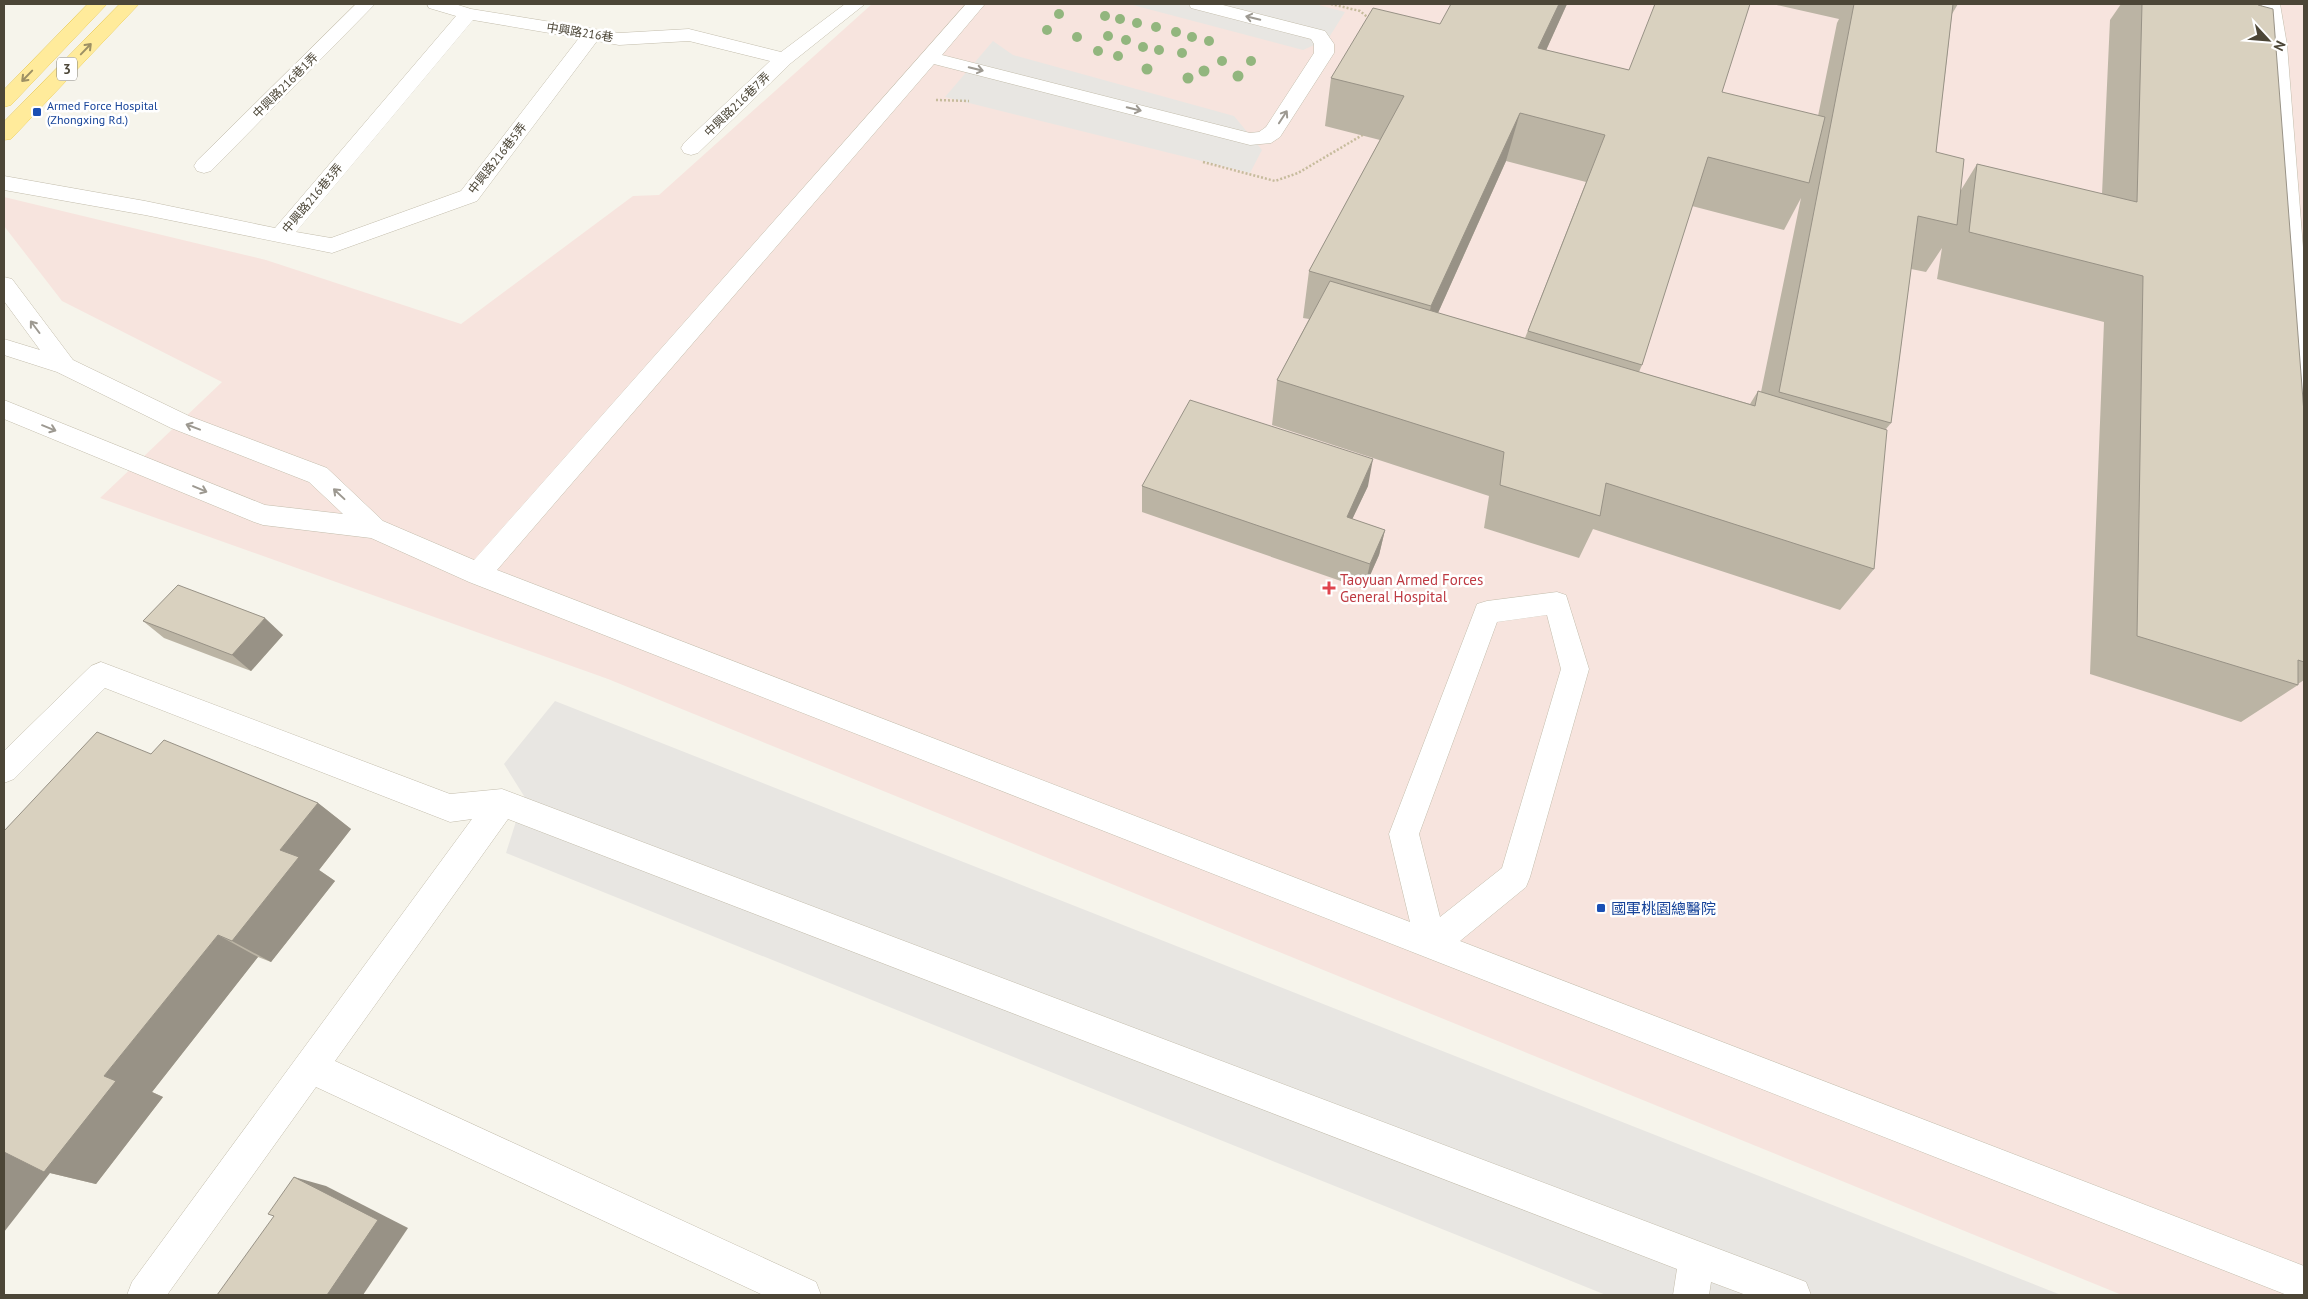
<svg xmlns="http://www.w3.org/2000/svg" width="2308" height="1299" font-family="'PT Sans','Noto Sans TC',sans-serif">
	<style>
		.medical { fill: #f7e4de }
		.parking { fill: #e8e6e2 }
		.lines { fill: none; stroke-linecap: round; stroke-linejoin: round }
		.minor-casing { stroke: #c3bdac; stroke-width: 1 }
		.major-casing { stroke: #eed161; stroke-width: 1 }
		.path { stroke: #c6bb9c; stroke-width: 2.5; stroke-dasharray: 2 2; stroke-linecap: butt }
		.minor { fill: #fff; fill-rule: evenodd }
		.major { fill: #ffeb9b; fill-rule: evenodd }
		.tree { fill: #92b67e }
		.wall { fill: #bbb4a4; fill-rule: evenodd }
		.shaded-wall { fill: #989286 }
		.building { fill: #d9d1bf; stroke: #989286 }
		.oneway { stroke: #9d9991 }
		.oneway2 { stroke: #9d9064 }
		.transit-dot { fill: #1a4fb4; stroke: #fff; stroke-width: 2 }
		.health-dot { fill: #e0444e; stroke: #fff; stroke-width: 2 }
		.labels { text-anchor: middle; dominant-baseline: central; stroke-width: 5; stroke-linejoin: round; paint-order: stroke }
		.far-street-label { font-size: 12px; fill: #4c4637; stroke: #fff }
		.far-transit-label { font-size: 12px; fill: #164399; stroke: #fff; text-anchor: start }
		.shield { fill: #fff; stroke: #827e73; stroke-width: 1 }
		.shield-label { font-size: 14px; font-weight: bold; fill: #4c4637 }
		.health-label { font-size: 15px; fill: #be3a42; stroke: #fff; text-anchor: start }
		.transit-label { font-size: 15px; fill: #164399; stroke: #fff; text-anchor: start }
	</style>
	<rect width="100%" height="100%" fill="#f6f4eb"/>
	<!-- medical -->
	<path class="medical" d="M 872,4 L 2304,4 L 2304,1295 L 2122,1295 L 608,679 L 100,498 L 222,382 L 62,301 L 4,226 L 4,197 L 266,260 L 461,324 L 633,196 L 659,195 Z"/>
	<!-- parking -->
	<g class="parking">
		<path d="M 1129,4 L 1315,4 L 1345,12 L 1328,39 L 1303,50 Z"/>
		<path d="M 993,41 L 1013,55 L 1234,116 L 1262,150 L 1250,173 L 945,97 Z"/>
		<path d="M 555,701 L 2061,1295 L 1606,1295 L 506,853 L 524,796 L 504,764 Z"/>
	</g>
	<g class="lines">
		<!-- minor casing -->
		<g class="minor-casing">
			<g id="minor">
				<path d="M 356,4 L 375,4 L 211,171 L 204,173 L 197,171 L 194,166 L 197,161 Z"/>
				<path d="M 427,4 L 455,4 L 471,9 L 619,33 L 689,29 L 781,52 L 845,4 L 865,4 L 791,63 L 698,153 L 691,155 L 684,153 L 681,148 L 684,143 L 770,61 L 689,41 L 619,45 L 597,41 L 477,201 L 332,253 L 145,215 L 4,190 L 4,176 L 145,201 L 275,228 L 456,16 L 429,8 ZM 473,20 L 579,38 L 461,191 L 331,238 L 296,232 Z"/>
				<path d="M 966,4 L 985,4 L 942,55 L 1250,133 L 1259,132 L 1266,127 L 1314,53 L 1314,44 L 1311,39 L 1191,8 L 1189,4 L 1219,4 L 1325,31 L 1334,44 L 1334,53 L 1280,137 L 1271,143 L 1250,145 L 934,64 L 497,570 L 1410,922 L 1389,834 L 1474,612 L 1477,604 L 1487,601 L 1557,592 L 1566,595 L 1589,669 L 1530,877 L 1526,887 L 1460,941 L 2304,1266 L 2304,1295 L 2287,1295 L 469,582 L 371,538 L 263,525 L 254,522 L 4,419 L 4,400 L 265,505 L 343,514 L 309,482 L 171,428 L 57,372 L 4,355 L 4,339 L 40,350 L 4,301 L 4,277 L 12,279 L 73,360 L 189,416 L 327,468 L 383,521 L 474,560 ZM 1547,615 L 1561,669 L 1502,868 L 1440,917 L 1419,834 L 1497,622 Z"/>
				<path d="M 2262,4 L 2280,4 L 2287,45 L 2304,260 L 2304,413 L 2295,410 L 2292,404 L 2267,45 Z"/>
				<path d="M 101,662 L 450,794 L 502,789 L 1793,1277 L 1806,1282 L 1811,1295 L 1746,1295 L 1711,1282 L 1709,1295 L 1673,1295 L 1677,1269 L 508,819 L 335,1061 L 816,1282 L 821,1295 L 763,1295 L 316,1087 L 167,1295 L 127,1295 L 132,1282 L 472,819 L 450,822 L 105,688 L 14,779 L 4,783 L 4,751 L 91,666 Z"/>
			</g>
		</g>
		<!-- major casing -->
		<g class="major-casing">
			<g id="major">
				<path d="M 88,4 L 107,4 L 11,105 L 4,107 L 4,90 Z"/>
				<path d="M 120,4 L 139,4 L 11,139 L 4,140 L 4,122 Z"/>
			</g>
		</g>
		<!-- path -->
		<g class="path">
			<path d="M 1331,4 L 1360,11 L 1371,20"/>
			<path d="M 936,100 L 969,101"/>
			<path d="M 1203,162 L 1275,181 L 1298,173 L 1366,133"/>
		</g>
		<!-- minor -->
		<use href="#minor" class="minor"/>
		<!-- major -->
		<use href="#major" class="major"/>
	</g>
	<!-- trees -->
	<g class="tree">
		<circle cx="1059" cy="14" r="5"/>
		<circle cx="1105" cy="16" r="5"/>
		<circle cx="1120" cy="19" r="5"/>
		<circle cx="1137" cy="23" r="5"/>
		<circle cx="1156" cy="27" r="5"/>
		<circle cx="1047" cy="30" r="5"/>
		<circle cx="1176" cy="32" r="5"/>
		<circle cx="1108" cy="36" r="5"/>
		<circle cx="1077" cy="37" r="5"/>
		<circle cx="1192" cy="37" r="5"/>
		<circle cx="1126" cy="40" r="5"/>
		<circle cx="1209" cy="41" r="5"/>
		<circle cx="1143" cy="47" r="5"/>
		<circle cx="1159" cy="50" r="5"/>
		<circle cx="1098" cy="51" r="5"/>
		<circle cx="1182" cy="53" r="5"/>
		<circle cx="1118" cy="56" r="5"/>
		<circle cx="1222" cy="61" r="5"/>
		<circle cx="1251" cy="61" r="5"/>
		<circle cx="1147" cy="69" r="5.5"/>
		<circle cx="1204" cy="71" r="5.5"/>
		<circle cx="1238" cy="76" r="5.5"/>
		<circle cx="1188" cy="78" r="5.5"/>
	</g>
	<!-- wall -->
	<g class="wall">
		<path d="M 1567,4 L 1546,50 L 1818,116 L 1837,23 L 1839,19 L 1772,4 L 1958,4 L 1952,14 L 1936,152 L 1961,190 L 1977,164 L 2102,194 L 2110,20 L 2121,4 L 2258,4 L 2304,413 L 2304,680 L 2298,684 L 2298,685 L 2241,722 L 2090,674 L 2104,322 L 1937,279 L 1942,248 L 1926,272 L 1911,269 L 1891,423 L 1886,429 L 1874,569 L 1840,610 L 1593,529 L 1579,558 L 1484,528 L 1489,496 L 1272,425 L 1277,380 L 1309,319 L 1303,318 L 1309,271 L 1380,140 L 1325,126 L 1331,78 L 1440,24 ZM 1506,161 L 1586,182 L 1525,338 L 1438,313 ZM 1801,198 L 1761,392 L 1758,391 L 1750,404 L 1639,372 L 1642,365 L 1692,206 L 1784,230 Z"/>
		<path d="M 1142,486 L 1368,486 L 1352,519 L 1385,530 L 1379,555 L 1364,589 L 1142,512 Z"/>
		<path d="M 143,621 L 283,635 L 251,671 L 164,638 Z"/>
		<path d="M 151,754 L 318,803 L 351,829 L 319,870 L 335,881 L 271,962 L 258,957 L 152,1092 L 163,1097 L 96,1184 L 50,1173 Z"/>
	</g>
	<!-- shaded-wall -->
	<g class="shaded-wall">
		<path d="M 1559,4 L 1567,4 L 1525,97 L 1538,48 Z"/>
		<path d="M 1520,113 L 1506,161 L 1420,353 L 1431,306 Z"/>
		<path d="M 1373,459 L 1368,486 L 1341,543 L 1347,517 Z"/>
		<path d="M 1385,530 L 1379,555 L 1364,589 L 1370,564 Z"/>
		<path d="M 265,618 L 283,635 L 251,671 L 232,655 Z"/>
		<path d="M 318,803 L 351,829 L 319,870 L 335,881 L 271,962 L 232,941 L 280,850 Z"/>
		<path d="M 218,935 L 258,957 L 152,1092 L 163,1097 L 96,1184 L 50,1173 L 4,1232 L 4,1152 L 104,1076 Z"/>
		<path d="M 294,1177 L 326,1186 L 408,1228 L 363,1295 L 327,1295 Z"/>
	</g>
	<!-- building -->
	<g class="building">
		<path d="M 1451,4 L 1559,4 L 1538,48 L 1629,70 L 1655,4 L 1750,4 L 1722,92 L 1825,117 L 1809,183 L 1708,157 L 1642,365 L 1528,331 L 1605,135 L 1520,113 L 1431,306 L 1309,271 L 1404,96 L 1331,78 L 1373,8 L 1440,24 Z"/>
		<path d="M 1854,4 L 1953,4 L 1936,152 L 1964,159 L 1957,225 L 1918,216 L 1891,423 L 1779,392 Z"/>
		<path d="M 2142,4 L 2258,4 L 2258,5 L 2273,9 L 2304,413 L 2304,662 L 2298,660 L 2298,685 L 2137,636 L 2143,276 L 1969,232 L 1977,164 L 2137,202 Z"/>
		<path d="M 1330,281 L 1755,406 L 1758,391 L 1887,430 L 1874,569 L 1606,483 L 1600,516 L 1500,485 L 1504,452 L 1277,380 Z"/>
		<path d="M 1190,400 L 1373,459 L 1347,517 L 1385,530 L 1370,564 L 1142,486 Z"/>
		<path d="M 178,585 L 265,618 L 232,655 L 143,621 Z"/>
		<path d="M 97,732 L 151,754 L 164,740 L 318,803 L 280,850 L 299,857 L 232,941 L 218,935 L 104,1076 L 116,1081 L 44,1172 L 4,1152 L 4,831 Z"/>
		<path d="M 294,1177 L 378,1220 L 327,1295 L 217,1295 L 274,1216 L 268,1214 Z"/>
	</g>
	<!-- one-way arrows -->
	<defs><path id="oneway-shaft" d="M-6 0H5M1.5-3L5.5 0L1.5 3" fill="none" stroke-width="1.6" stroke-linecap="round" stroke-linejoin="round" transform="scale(1.25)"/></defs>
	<g class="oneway">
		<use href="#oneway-shaft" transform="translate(1253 18) rotate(-166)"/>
		<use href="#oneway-shaft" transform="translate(976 69) rotate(14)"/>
		<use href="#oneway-shaft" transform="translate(1134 109) rotate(14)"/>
		<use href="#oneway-shaft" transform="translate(1283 117) rotate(-57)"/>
		<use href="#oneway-shaft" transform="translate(35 327) rotate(-127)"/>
		<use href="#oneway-shaft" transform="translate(193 427) rotate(-159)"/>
		<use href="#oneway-shaft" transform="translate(49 428) rotate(22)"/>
		<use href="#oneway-shaft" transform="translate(200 489) rotate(23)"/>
		<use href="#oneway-shaft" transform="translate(339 494) rotate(-137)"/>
	</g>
	<g class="oneway2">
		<use href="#oneway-shaft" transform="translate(86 49) rotate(-46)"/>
		<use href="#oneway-shaft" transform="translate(27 76) rotate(134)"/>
	</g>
	<!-- markers -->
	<g class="transit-dot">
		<rect x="32" y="107" width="10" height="10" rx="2.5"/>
		<rect x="1596" y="903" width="10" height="10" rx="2.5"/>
	</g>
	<path class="health-dot" d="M1326.5 580.5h5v5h5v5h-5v5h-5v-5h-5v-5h5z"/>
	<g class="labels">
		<!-- far-street labels -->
		<g class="far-street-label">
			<text transform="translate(580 32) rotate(9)">中興路216巷</text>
			<text transform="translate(285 85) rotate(-45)">中興路216巷1弄</text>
			<text transform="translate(737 104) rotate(-44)">中興路216巷7弄</text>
			<text transform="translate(497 158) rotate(-52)">中興路216巷5弄</text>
			<text transform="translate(312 198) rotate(-50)">中興路216巷3弄</text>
		</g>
		<!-- far-transit labels -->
		<g class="far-transit-label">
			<text x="47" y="105">Armed Force Hospital<tspan x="47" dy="14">(Zhongxing Rd.)</tspan></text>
		</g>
		<!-- shield labels -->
		<rect class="shield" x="57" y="57.5" width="20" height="23" rx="4"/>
		<g class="shield-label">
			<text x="67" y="69">3</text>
		</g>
		<!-- health labels -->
		<g class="health-label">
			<text x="1340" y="579">Taoyuan Armed Forces<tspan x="1340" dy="17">General Hospital</tspan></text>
		</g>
		<!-- transit labels -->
		<g class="transit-label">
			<text x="1611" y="908">國軍桃園總醫院</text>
		</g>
	</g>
	<!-- border -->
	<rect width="2308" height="1299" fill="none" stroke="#4c4637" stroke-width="10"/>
	<!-- north arrow -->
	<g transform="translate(2268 40) rotate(116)" stroke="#ffffff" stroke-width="4" paint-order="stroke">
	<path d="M0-4L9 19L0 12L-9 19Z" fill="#4c4637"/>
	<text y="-8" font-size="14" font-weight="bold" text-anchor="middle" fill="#4c4637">N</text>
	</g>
</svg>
